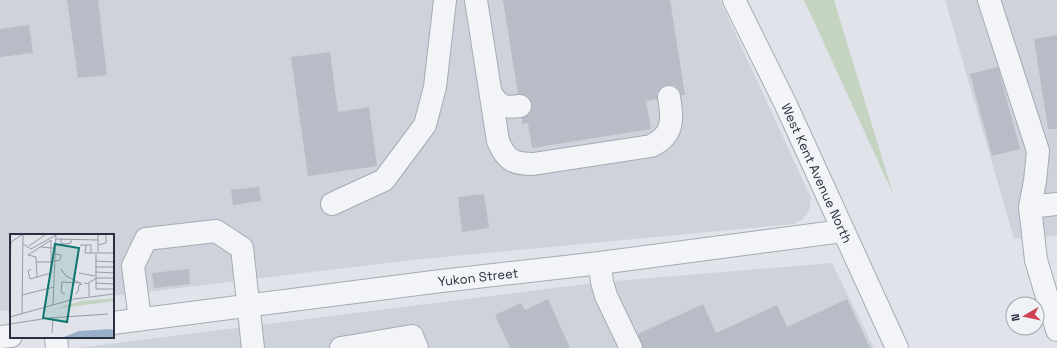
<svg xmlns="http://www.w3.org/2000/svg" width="1057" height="348" font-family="'Space Grotesk',sans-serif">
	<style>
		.built { fill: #ced2db }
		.green { fill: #c5d3c1 }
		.building { fill: #b7bcc6 }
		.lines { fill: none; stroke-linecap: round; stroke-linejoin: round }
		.minor-casing { stroke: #a5aab3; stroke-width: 24 }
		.minor { stroke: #f3f4f7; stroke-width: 22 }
		.labels { text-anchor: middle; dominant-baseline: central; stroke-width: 3; stroke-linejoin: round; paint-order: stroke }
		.street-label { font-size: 13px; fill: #283041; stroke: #eff2f7 }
		.inset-road { fill: none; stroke: #969ba6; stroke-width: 1 }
		.view { fill: #0f766e; fill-opacity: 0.15; stroke: #0f766e; stroke-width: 2 }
		.inset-edge { fill: none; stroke: #283041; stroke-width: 2 }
	</style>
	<rect width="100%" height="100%" fill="#e0e3e9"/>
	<!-- built -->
	<g class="built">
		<path d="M 0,0 L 720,0 L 811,198 L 809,210 L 803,219 L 794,224 L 412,260 L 113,296 L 113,235 L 11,235 L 11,310 L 0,311 Z"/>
		<path d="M 945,0 L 1057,0 L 1057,236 L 1014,239 Z"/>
		<path d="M 832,263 L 874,348 L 77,348 L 602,282 Z"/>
	</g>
	<!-- green -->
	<path class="green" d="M 804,0 L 834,0 L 893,194 L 811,15 Z"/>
	<!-- building -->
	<g class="building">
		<path d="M 67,0 L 98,0 L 107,75 L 78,78 Z"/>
		<path d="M 503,0 L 670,0 L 685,95 L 681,95 L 679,89 L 674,85 L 667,85 L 661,88 L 657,93 L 657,99 L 646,101 L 651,129 L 532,148 L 528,123 L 522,124 L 522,118 L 527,116 L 531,111 L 532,104 L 530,99 L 525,95 L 518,94 Z"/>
		<path d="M 29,25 L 33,53 L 0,57 L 0,29 Z"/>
		<path d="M 1057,35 L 1057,129 L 1048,129 L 1034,39 Z"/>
		<path d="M 330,52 L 338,112 L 369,107 L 377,166 L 308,176 L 291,57 Z"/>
		<path d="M 998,67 L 1020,149 L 992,156 L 970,74 Z"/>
		<path d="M 259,187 L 261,201 L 233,205 L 231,190 Z"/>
		<path d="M 484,194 L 489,228 L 462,232 L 458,197 Z"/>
		<path d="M 189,269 L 190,284 L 154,288 L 152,273 Z"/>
		<path d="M 548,299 L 570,348 L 510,348 L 495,315 L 521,303 L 525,310 Z"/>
		<path d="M 847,299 L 870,348 L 643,348 L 638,334 L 703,304 L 716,333 L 777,305 L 787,327 Z"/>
	</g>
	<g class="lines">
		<!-- minor casing -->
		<g class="minor-casing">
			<g id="minor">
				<path d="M 476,0 L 498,141 C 506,160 513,164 533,164 L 651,146 C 674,135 673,119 669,97"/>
				<path id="s1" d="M 734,0 L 786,105 L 897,348"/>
				<path d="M 989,0 L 1038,151 L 1035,181 L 1030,207 L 1036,260 L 1057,330"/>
				<path d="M 492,95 C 500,107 506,108 520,106"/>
				<path d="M 332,204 L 384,180 L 425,125 L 435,87 L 445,0"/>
				<path d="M 1030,207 L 1057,204"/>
				<path d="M 600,263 L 602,282 L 606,296 L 631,348"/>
				<path d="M 140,319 L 133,266 L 146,239 L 216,231 L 242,248 L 253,348"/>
				<path id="s2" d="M 113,323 L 441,281 L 600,263 L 843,231"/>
				<path d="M 0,337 L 11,336"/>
				<path d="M 56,337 L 57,348"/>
				<path d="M 341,348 L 412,336 L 417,348"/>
			</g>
		</g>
		<!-- minor -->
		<use href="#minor" class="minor"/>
	</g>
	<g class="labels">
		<!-- street labels -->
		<g class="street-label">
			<text stroke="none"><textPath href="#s1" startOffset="192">West Kent Avenue North</textPath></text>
			<text stroke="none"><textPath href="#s2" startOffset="368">Yukon Street</textPath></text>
		</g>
	</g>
	<!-- overview -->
	<g transform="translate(10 234)">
		<rect width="104" height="104" fill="#e0e3e9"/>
		<path d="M 104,64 L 104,67 L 45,75 L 71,67 Z" fill="#c5d3c1"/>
		<path d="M 101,95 L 104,97 L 104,104 L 51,104 L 69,97 Z" fill="#9ab0ca"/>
		<path class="inset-road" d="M 46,5 L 88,6M 51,5 L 51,9 L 55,10 L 61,9 L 61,5M 13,10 L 21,15 L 46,1M 70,11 L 81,11 L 81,19M 76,11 L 75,19 L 104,19M 88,11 L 96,9 L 96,0M 19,12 L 36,0M 88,18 L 88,0M 45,20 L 51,21 L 50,26 L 41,28 L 41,39 L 27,43 L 26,23 L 18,21 L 41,6 L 41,14 L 45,14M 86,20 L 86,55 L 104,55M 85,27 L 104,28M 27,28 L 41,28 L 41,14 L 31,13M 0,30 L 1,8 L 13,0M 85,33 L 104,33M 21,35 L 18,37 L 20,45 L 27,43M 51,35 L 56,42 L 70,49M 85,38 L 104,39M 69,39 L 85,42M 74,49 L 79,50 L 79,62M 78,49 L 87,44 L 104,44M 86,49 L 104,50M 55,60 L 51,58 L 52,48 L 72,49M 65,60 L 68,58 L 69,51 L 72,50M 12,61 L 44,53M 43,71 L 46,0M 12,80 L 13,0M 0,83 L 64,65 L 104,60M 0,90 L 39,84 L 98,80M 42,99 L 43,84"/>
		<path class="view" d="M 45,10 L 69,14 L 57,88 L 33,84 Z"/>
		<rect width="104" height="104" class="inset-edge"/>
	</g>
	<!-- north arrow -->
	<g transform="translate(1025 316) rotate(261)"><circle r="19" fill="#eff2f7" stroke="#9fa4ae"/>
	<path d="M0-3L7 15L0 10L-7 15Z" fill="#d04354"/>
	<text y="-6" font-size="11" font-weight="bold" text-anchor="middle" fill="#283041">N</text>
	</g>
</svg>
